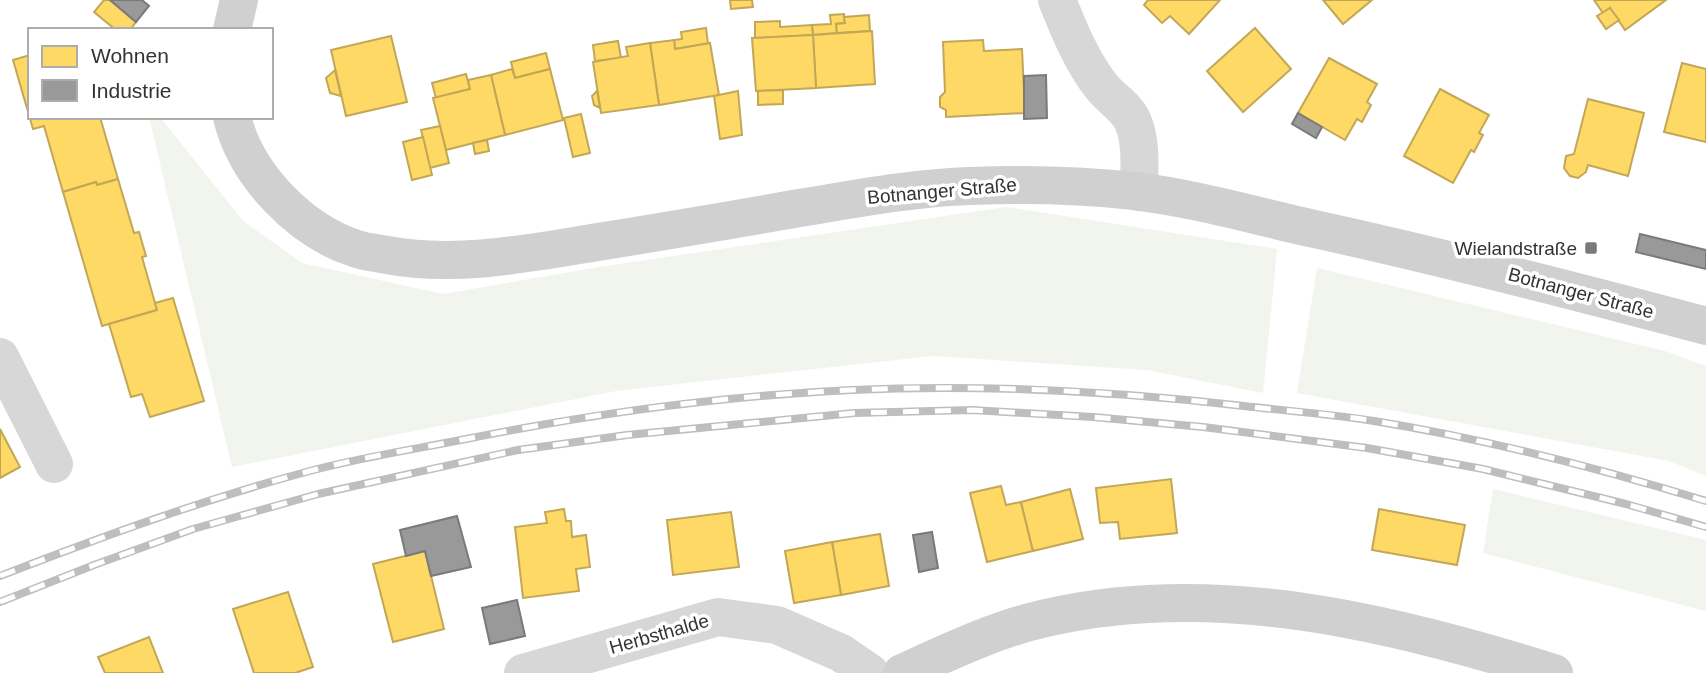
<svg xmlns="http://www.w3.org/2000/svg" width="1706" height="673" font-family="Arial,sans-serif">
	<style>
		.green { fill: #f1f5ed }
		.homes { fill: #ffd966; stroke: #c2a757; stroke-width: 2 }
		.industry { fill: #999; stroke: #7a7a7a; stroke-width: 2 }
		.lines { fill: none; stroke-linecap: round; stroke-linejoin: round }
		.street { stroke: #d7d7d7; stroke-width: 38 }
		.secondary { stroke: #d0d0d0; stroke-width: 38 }
		.rail-casing { stroke: #bebebe; stroke-width: 8 }
		.rail { stroke: #fff; stroke-width: 5; stroke-dasharray: 16; stroke-linecap: butt }
		.poi-dot { fill: #7a7a7a; stroke: #fff; stroke-width: 2.5 }
		.labels { text-anchor: middle; dominant-baseline: central; stroke-width: 7; stroke-linejoin: round; paint-order: stroke }
		.street-label { font-size: 19px; fill: #333; stroke: #fff }
		.poi-label { font-size: 19px; fill: #333; stroke: #fff; text-anchor: end }
	</style>
	<rect width="100%" height="100%" fill="#fff"/>
	<!-- green -->
	<g class="green">
		<path d="M 149,117 L 160,117 L 243,221 L 302,263 L 443,294 L 599,267 L 1006,207 L 1277,249 L 1263,393 L 1147,370 L 932,356 L 616,391 L 232,467 Z"/>
		<path d="M 1317,268 L 1665,351 L 1706,366 L 1706,476 L 1669,461 L 1297,393 Z"/>
		<path d="M 1493,489 L 1706,540 L 1706,611 L 1483,553 Z"/>
	</g>
	<!-- homes -->
	<g class="homes">
		<path d="M 104,0 L 110,0 L 136,22 L 130,30 L 116,30 L 94,12 Z"/>
		<path d="M 730,0 L 752,0 L 753,7 L 731,9 Z"/>
		<path d="M 1148,0 L 1220,0 L 1189,34 L 1170,16 L 1162,23 L 1144,5 Z"/>
		<path d="M 1323,0 L 1372,0 L 1343,24 Z"/>
		<path d="M 1594,0 L 1666,0 L 1625,30 L 1610,8 L 1603,13 Z"/>
		<path d="M 1610,8 L 1619,20 L 1606,29 L 1597,16 Z"/>
		<path d="M 844,14 L 845,23 L 836,24 L 837,33 L 813,35 L 812,25 L 831,24 L 830,15 Z"/>
		<path d="M 869,15 L 870,31 L 837,33 L 836,24 L 845,23 L 844,17 Z"/>
		<path d="M 780,21 L 780,27 L 812,25 L 813,35 L 755,38 L 755,22 Z"/>
		<path d="M 706,28 L 708,44 L 675,49 L 674,40 L 682,39 L 681,32 Z"/>
		<path d="M 1255,28 L 1291,69 L 1243,112 L 1207,71 Z"/>
		<path d="M 872,31 L 875,84 L 816,88 L 813,35 Z"/>
		<path d="M 813,35 L 816,88 L 756,91 L 752,38 Z"/>
		<path d="M 391,36 L 407,102 L 346,116 L 331,50 Z"/>
		<path d="M 674,40 L 675,49 L 710,43 L 719,95 L 659,105 L 650,43 Z"/>
		<path d="M 983,40 L 984,51 L 1022,49 L 1025,113 L 946,117 L 946,110 L 940,107 L 940,97 L 945,92 L 943,42 Z"/>
		<path d="M 618,41 L 621,58 L 595,61 L 593,45 Z"/>
		<path d="M 650,43 L 659,105 L 601,113 L 593,62 L 628,56 L 626,47 Z"/>
		<path d="M 546,53 L 550,69 L 515,78 L 511,62 Z"/>
		<path d="M 30,55 L 30,117 L 100,117 L 118,179 L 97,185 L 96,182 L 63,192 L 44,126 L 33,129 L 13,60 Z"/>
		<path d="M 1329,58 L 1377,84 L 1367,102 L 1371,105 L 1362,122 L 1357,119 L 1345,140 L 1298,113 Z"/>
		<path d="M 1682,63 L 1706,69 L 1706,142 L 1664,132 Z"/>
		<path d="M 512,69 L 515,78 L 550,69 L 563,120 L 505,135 L 491,75 Z"/>
		<path d="M 335,70 L 341,96 L 330,93 L 326,78 Z"/>
		<path d="M 466,74 L 470,89 L 436,98 L 432,83 Z"/>
		<path d="M 491,75 L 505,135 L 446,150 L 433,98 L 470,89 L 468,80 Z"/>
		<path d="M 1440,89 L 1489,115 L 1479,133 L 1483,135 L 1474,152 L 1471,150 L 1453,183 L 1404,156 Z"/>
		<path d="M 783,90 L 783,104 L 758,105 L 758,91 Z"/>
		<path d="M 597,91 L 600,108 L 594,105 L 592,96 Z"/>
		<path d="M 738,91 L 742,135 L 720,139 L 714,96 Z"/>
		<path d="M 1588,99 L 1644,113 L 1628,176 L 1588,165 L 1586,172 L 1578,178 L 1570,176 L 1564,168 L 1566,156 L 1574,154 Z"/>
		<path d="M 581,114 L 590,153 L 573,157 L 564,118 Z"/>
		<path d="M 440,126 L 449,163 L 430,168 L 421,130 Z"/>
		<path d="M 423,137 L 432,175 L 412,180 L 403,142 Z"/>
		<path d="M 487,140 L 489,151 L 475,154 L 473,143 Z"/>
		<path d="M 118,179 L 134,233 L 139,232 L 146,256 L 142,257 L 157,310 L 102,326 L 63,192 L 96,182 L 97,185 Z"/>
		<path d="M 173,298 L 204,401 L 150,417 L 142,394 L 131,397 L 109,324 L 157,310 L 155,303 Z"/>
		<path d="M 0,429 L 20,467 L 0,478 Z"/>
		<path d="M 1171,479 L 1177,533 L 1120,539 L 1118,522 L 1100,523 L 1096,488 Z"/>
		<path d="M 1001,486 L 1006,505 L 1021,502 L 1033,551 L 987,562 L 970,493 Z"/>
		<path d="M 1070,489 L 1083,539 L 1033,551 L 1021,502 Z"/>
		<path d="M 564,509 L 566,521 L 571,521 L 572,537 L 586,535 L 590,567 L 576,569 L 579,591 L 523,598 L 515,527 L 547,523 L 545,512 Z"/>
		<path d="M 1379,509 L 1465,525 L 1457,565 L 1372,550 Z"/>
		<path d="M 731,512 L 739,567 L 673,575 L 667,520 Z"/>
		<path d="M 880,534 L 889,586 L 841,595 L 832,542 Z"/>
		<path d="M 832,542 L 841,595 L 794,603 L 785,551 Z"/>
		<path d="M 425,551 L 444,629 L 393,642 L 373,564 Z"/>
		<path d="M 288,592 L 313,667 L 295,673 L 254,673 L 233,609 Z"/>
		<path d="M 149,637 L 163,673 L 105,673 L 98,657 Z"/>
	</g>
	<!-- industry -->
	<g class="industry">
		<path d="M 110,0 L 142,0 L 149,6 L 136,22 Z"/>
		<path d="M 1046,75 L 1047,118 L 1024,119 L 1024,76 Z"/>
		<path d="M 1298,113 L 1322,127 L 1316,138 L 1292,124 Z"/>
		<path d="M 1640,234 L 1706,250 L 1706,269 L 1636,252 Z"/>
		<path d="M 457,516 L 471,567 L 431,576 L 425,551 L 406,556 L 400,530 Z"/>
		<path d="M 932,532 L 938,568 L 919,572 L 913,535 Z"/>
		<path d="M 517,600 L 525,636 L 490,644 L 482,608 Z"/>
	</g>
	<g class="lines">
		<!-- street -->
		<g class="street">
			<path d="M 1057,0 C 1069,30 1081,60 1101,86 C 1111,99 1127,107 1133,122 C 1142,143 1139,170 1139,192"/>
			<path d="M 0,357 L 54,464"/>
			<path d="M 523,673 L 718,617 L 777,625 L 841,653 L 870,673"/>
		</g>
		<!-- secondary -->
		<g class="secondary">
			<path d="M 232,30 L 239,0"/>
			<path d="M 232,117 C 246,175 300,231 357,249 C 366,252 377,253 387,255 C 456,268 530,253 598,242 C 665,231 732,220 799,208 C 855,199 912,188 970,186 C 1024,184 1079,185 1134,191 C 1193,198 1252,215 1310,228 C 1443,257 1575,291 1706,326"/>
			<path d="M 902,673 C 949,652 996,629 1046,618 C 1215,579 1392,622 1554,673"/>
		</g>
		<!-- rail casing -->
		<g class="rail-casing">
			<g id="rail">
				<path d="M 0,576 C 101,537 202,500 306,472 C 357,458 410,450 461,440 C 589,414 720,396 851,390 C 983,384 1113,391 1244,406 C 1287,411 1331,414 1374,421 C 1486,439 1598,468 1706,501"/>
				<path d="M 0,602 L 94,565 L 193,529 L 318,494 L 518,450 L 627,435 L 854,413 L 972,410 L 1093,417 L 1203,427 L 1367,448 L 1483,469 L 1626,504 L 1706,527"/>
			</g>
		</g>
		<!-- rail -->
		<use href="#rail" class="rail"/>
	</g>
	<!-- markers -->
	<rect class="poi-dot" x="1584" y="241" width="14" height="14" rx="3.5"/>
	<g class="labels">
		<!-- street labels -->
		<g class="street-label">
			<text transform="translate(942 191) rotate(-5)">Botnanger Straße</text>
			<text transform="translate(1581 293) rotate(15)">Botnanger Straße</text>
			<text transform="translate(659 634) rotate(-16)">Herbsthalde</text>
		</g>
		<!-- poi labels -->
		<g class="poi-label">
			<text x="1577" y="248">Wielandstraße</text>
		</g>
	</g>
	<!-- legend -->
	<rect x="28" y="28" width="245" height="91" fill="#ffffff" stroke="#adadad" stroke-width="2"/>
	<rect x="42" y="46" width="35" height="21" fill="#ffd966" stroke="#adadad" stroke-width="2"/>
	<text x="91" y="63" font-size="21" fill="#333333">Wohnen</text>
	<rect x="42" y="80" width="35" height="21" fill="#999999" stroke="#adadad" stroke-width="2"/>
	<text x="91" y="98" font-size="21" fill="#333333">Industrie</text>
</svg>
